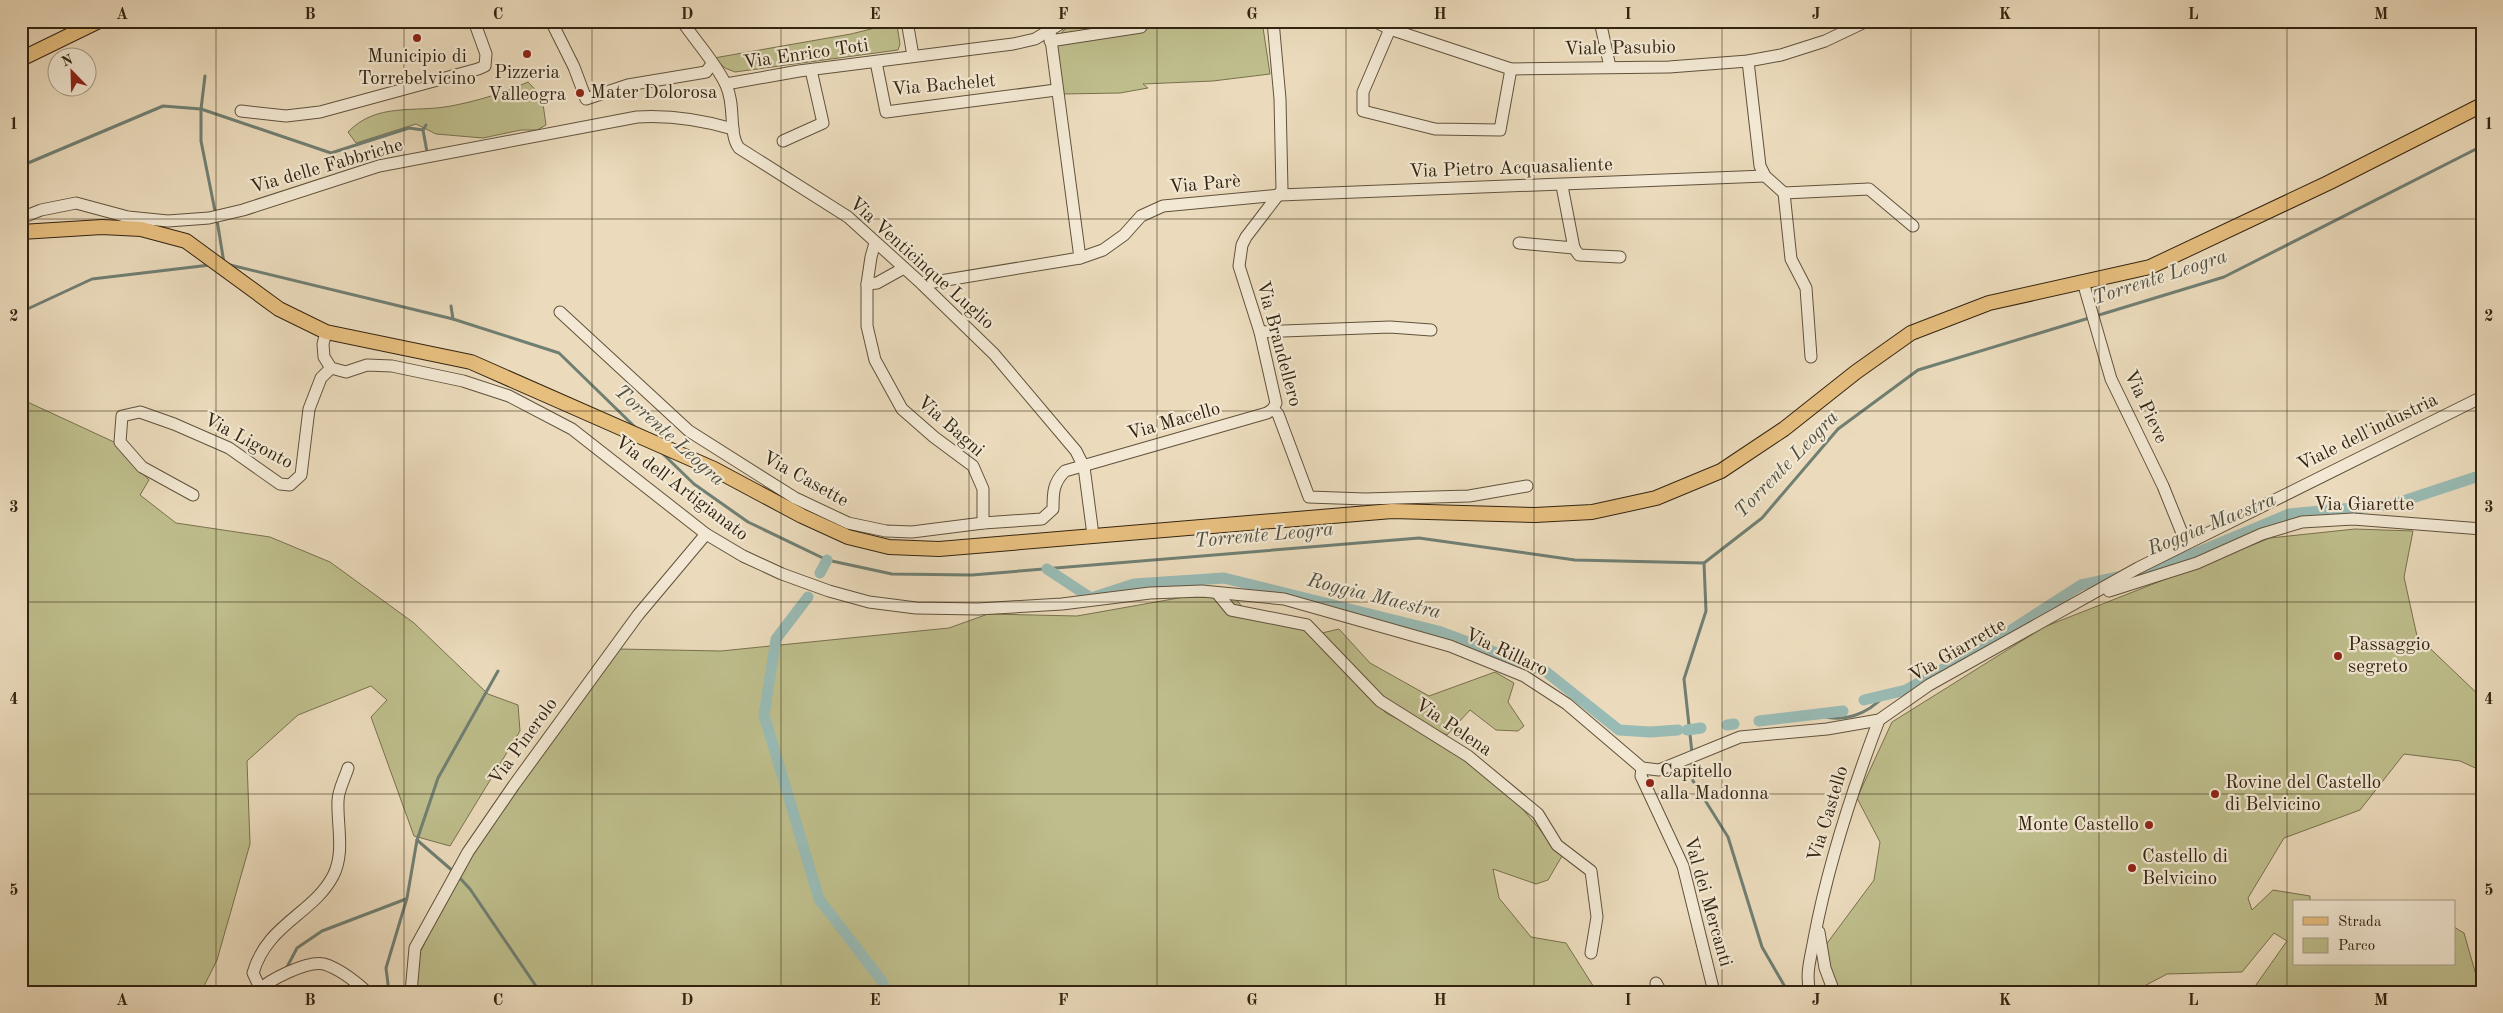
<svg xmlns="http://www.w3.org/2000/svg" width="2503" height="1013" font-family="'Old Standard TT',serif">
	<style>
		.green { fill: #bebe8c; stroke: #78714e }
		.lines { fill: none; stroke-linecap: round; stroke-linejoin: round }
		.stream { stroke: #707f73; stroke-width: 3 }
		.canal { stroke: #99bbb5; stroke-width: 11 }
		.minor-casing { stroke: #61523c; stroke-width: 13 }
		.major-casing { stroke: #332411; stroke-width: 16 }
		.minor { stroke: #f2e8d3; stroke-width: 11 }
		.major { stroke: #e6be7e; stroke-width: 14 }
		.grid { fill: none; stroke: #332411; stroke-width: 1; stroke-opacity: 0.55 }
		.poi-dot { fill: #8f2418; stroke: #f2e8d3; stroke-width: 2 }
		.labels { text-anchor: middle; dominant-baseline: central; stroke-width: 4.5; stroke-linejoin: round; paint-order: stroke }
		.street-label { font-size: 19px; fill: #332411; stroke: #f2e8d3 }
		.poi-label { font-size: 19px; fill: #332411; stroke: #f2e8d3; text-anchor: start }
		.water-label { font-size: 20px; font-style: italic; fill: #525142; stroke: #f2e8d3 }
		.neatline { fill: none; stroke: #332411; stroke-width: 2 }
		.grid-label { font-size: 16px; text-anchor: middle; font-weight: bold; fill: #332411 }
	</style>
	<rect width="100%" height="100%" fill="#ebdbbc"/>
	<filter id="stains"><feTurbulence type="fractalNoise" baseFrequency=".004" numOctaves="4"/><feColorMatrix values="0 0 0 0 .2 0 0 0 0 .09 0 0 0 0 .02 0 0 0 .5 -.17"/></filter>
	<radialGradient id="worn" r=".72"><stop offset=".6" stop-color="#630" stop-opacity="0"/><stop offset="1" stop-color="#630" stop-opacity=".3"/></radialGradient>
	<!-- green -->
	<g class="green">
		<path d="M 1074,21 L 1262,21 L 1270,74 L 1213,81 L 1143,84 L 1148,88 L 1120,93 L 1062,94 L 1056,47 L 1059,35 Z"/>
		<path d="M 895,23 L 897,25 L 900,44 L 898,50 L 735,72 L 725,68 L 714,58 L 851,34 Z"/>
		<path d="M 528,82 L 546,101 L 543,104 L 546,125 L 537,130 L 521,130 L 483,138 L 436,134 L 416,124 L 356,143 L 348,132 C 377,102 414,113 451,106 C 477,101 504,93 528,82 Z"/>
		<path d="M 21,399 L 114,442 L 149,480 L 140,495 L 176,523 L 270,537 L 330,562 L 414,623 L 488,694 L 518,705 L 520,731 L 450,846 L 414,836 L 371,717 L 387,700 L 371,686 L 298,715 L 247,761 L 250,844 L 217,960 L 201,992 L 21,992 Z"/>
		<path d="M 2355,529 L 2413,531 L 2404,577 L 2417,636 L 2482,698 L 2482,771 L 2460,761 L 2404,754 L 2360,810 L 2284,838 L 2248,898 L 2252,910 L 2273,890 L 2310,896 L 2310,902 L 2294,902 L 2294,964 L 2454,964 L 2454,927 L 2464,933 L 2478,982 L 2477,992 L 2251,992 L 2287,941 L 2274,933 L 2242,972 L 2167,974 L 2133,992 L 1835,992 L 1822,950 L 1874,880 L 1880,842 L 1857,798 L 1892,722 L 2044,627 L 2270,538 Z"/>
		<path d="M 1184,597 L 1235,598 L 1253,620 L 1312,630 L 1386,713 L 1485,764 L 1562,856 L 1548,880 L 1536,884 L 1493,869 L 1499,898 L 1531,937 L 1566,943 L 1597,992 L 416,992 L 417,958 L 466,862 L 617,649 L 721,651 L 949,628 L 988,614 L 1077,616 Z"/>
		<path d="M 1339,629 L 1370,663 L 1429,696 L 1495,672 L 1514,683 L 1508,702 L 1524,726 L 1518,731 L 1496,730 L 1470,710 L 1447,735 L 1396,713 L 1322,633 Z"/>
	</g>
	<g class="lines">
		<!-- stream -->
		<g class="stream">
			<path d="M 205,76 L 201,109 L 201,141 L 215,211"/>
			<path d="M 426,125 L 423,130 L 427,152"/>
			<path d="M 21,166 L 163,106 L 201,109 L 331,153 L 409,128 L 423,130"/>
			<path d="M 217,220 L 224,263"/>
			<path d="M 226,264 L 453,319 L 559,353 L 637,429"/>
			<path d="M 451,306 L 453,319"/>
			<path d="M 21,312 L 92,279 L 210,265"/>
			<path d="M 662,453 L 694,484 L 748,522 L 827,560 L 892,574 L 972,575 L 1419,538 L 1575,560 L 1704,563 L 1762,518 L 1838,429 L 1918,370 L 2224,277 L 2482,146"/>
			<path d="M 1817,714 C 1842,724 1867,715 1885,695"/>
			<path d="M 1692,753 L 1684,679 L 1706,611 L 1704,563"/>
			<path d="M 1692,759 L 1693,781 L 1728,837 L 1762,947 L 1788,992"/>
			<path d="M 417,840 L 454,872"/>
			<path d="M 458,876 L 470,889 L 540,992"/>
			<path d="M 286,969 L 297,948 L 322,931 L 406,899"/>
			<path d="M 270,992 L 277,982"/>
			<path d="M 389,992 L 386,968 L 407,898 L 417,840 L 438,778 L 498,671"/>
		</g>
		<!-- canal -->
		<g class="canal">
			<path d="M 1047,569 L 1091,598 L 1134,584 L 1224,578 L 1438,631 L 1545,671 L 1619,730 L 1650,732 L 1678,730"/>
			<path d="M 820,573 L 827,560"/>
			<path d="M 808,597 L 776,639 L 764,715 L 819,899 L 881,980 L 887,992"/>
			<path d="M 1864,700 L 1906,690 L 2002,636 L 2081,585 L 2160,568 L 2289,514 L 2394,504 L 2482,475"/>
			<path d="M 1759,721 L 1843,711"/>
			<path d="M 1727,725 L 1734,724"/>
			<path d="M 1687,730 L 1701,728"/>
		</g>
		<!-- minor casing -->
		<g class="minor-casing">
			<g id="minor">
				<path d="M 551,21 L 574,67 L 586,99 L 628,85 L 706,72 L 712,64"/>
				<path d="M 682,21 C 696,42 716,63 726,85 C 736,106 728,133 739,148 L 848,217 L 922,284 L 994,354 L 1076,451 L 1084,467 L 1093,535"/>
				<path d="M 907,21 L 913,56"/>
				<path d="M 1273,21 L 1280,99 L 1282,190 L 1246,237 L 1242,245 L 1239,266 L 1260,332 L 1276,403 L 1273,409 L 1278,414 L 1309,497 L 1365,499 L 1469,496 L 1527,486"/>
				<path d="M 1374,21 L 1390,29 L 1511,69 L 1669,67 L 1748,61 L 1781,55 L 1825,41 L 1867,21"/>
				<path d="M 1600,21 L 1610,67"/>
				<path d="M 1390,29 L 1363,92 L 1363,111 L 1435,129 L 1500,130 L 1511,69"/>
				<path d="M 1050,41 L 1141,27"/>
				<path d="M 1748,61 L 1760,166 L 1765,176 L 1784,193 L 1869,189 L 1913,226"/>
				<path d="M 876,62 L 886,112 L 1056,90"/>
				<path d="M 726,84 L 799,71 L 1013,44 L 1035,39 L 1065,21"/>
				<path d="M 241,111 L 286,116 L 320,112 L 478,69 L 485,66 L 486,54 L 474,21"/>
				<path d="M 783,141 L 823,123 L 811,70"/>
				<path d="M 1784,193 L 1791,259 L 1806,288 L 1811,357"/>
				<path d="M 21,218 L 41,210 L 76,203 L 128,217 L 168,221 L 209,218 L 243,210 L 379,166 L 637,117 C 669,115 702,120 733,129"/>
				<path d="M 875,243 L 871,257 L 867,284 L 867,326 L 875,360 L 902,409 L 934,437 L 973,466 L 983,489 L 983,523"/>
				<path d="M 1519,243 L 1574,248 L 1562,186"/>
				<path d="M 1574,248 L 1579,255 L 1620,257"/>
				<path d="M 1080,258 L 1103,250 L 1124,235 L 1141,216 L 1163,206 L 1280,195 L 1765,176"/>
				<path d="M 2083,282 L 2111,379 L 2163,486 L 2186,543"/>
				<path d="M 867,284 L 877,283 L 904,268"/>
				<path d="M 922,284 L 1080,258 L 1050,32"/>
				<path d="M 560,312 L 689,431 L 795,498 L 848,523 L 886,531 L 912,532 L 983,523 L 1042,519 L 1053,509 C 1053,493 1053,483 1065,471 L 1267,413 L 1273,409"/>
				<path d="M 326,332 L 323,344 L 324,357 L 331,368 L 346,372 L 367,365 L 392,366 L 463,381 L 509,396 L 572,429 L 706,534 L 743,556 L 782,574 L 829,591 L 869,602 L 916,608 L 978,609 L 1062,604 L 1150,593 L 1202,591 L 1284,599 L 1450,646 L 1524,676 L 1567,704 L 1642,768 L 1659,770 L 1740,737 L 1827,729 L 1879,720 L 1929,685 L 2138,568 L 2482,397"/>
				<path d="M 1260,332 L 1390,327 L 1431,330"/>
				<path d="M 193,495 L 142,467 L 120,442 L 122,416 L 140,412 L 174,424 L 229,448 L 280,484 L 290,485 L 301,475 L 309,409 L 321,378 L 331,368"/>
				<path d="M 2109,591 L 2197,563 L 2262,534 L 2302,522 L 2353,519 L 2482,529"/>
				<path d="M 1217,593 L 1231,610 L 1307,625 L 1380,701 L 1468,756 L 1538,814 L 1557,845 L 1591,871 L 1597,917 L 1591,953"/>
				<path d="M 1642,768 L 1641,776 L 1683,866 L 1714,992"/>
				<path d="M 1819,932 L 1825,968 L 1834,992"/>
				<path d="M 1656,983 L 1661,992"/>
				<path d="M 260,988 L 253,973 C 267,924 313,914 333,876 C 345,853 337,826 338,801 C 338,790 345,778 348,768"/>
				<path d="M 257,992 C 268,980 308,960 324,964 C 340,969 355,981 367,992"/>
				<path d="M 411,992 L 415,948 L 468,852 L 514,785 L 638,615 L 706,534"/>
				<path d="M 1810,992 C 1805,974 1811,957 1814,939 C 1828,864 1852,791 1879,720"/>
			</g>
		</g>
		<!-- major casing -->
		<g class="major-casing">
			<g id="major">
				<path d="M 21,59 L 99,21"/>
				<path d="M 21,232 L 102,227 L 141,229 L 186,241 L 279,309 L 326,332 L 471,362 L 714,469 L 802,516 L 848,537 L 889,547 L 939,549 L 1392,511 L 1535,515 L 1592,512 L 1656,498 L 1721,471 L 1784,429 L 1856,372 L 1911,333 L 1989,303 L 2150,267 L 2328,183 L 2482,105"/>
			</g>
		</g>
		<!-- minor -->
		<use href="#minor" class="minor"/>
		<!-- major -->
		<use href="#major" class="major"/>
	</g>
	<!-- grid -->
	<path class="grid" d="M 216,21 L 216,992M 404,21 L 404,992M 592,21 L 592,992M 781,21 L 781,992M 969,21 L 969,992M 1157,21 L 1157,992M 1346,21 L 1346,992M 1534,21 L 1534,992M 1722,21 L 1722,992M 1911,21 L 1911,992M 2099,21 L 2099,992M 2287,21 L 2287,992M 21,219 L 2482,219M 21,411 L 2482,411M 21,602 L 2482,602M 21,794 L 2482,794"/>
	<!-- markers -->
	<g class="poi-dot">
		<circle cx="417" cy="38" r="5"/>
		<circle cx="527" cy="54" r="5"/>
		<circle cx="580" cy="93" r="5"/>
		<circle cx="2338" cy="656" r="5"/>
		<circle cx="1650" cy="783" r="5"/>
		<circle cx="2215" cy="794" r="5"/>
		<circle cx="2149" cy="825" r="5"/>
		<circle cx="2132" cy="868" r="5"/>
	</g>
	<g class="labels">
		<!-- street labels -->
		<g class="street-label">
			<text transform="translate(1620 49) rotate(-1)">Viale Pasubio</text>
			<text transform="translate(806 55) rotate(-8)">Via Enrico Toti</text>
			<text transform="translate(944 86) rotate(-5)">Via Bachelet</text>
			<text transform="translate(327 167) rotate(-16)">Via delle Fabbriche</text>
			<text transform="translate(1511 169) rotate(-2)">Via Pietro Acquasaliente</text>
			<text transform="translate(1205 185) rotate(-5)">Via Parè</text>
			<text transform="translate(921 264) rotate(42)">Via Venticinque Luglio</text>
			<text transform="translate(1278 344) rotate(75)">Via Brandellero</text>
			<text transform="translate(2145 407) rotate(65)">Via Pieve</text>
			<text transform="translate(1174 422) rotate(-16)">Via Macello</text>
			<text transform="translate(950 427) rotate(41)">Via Bagni</text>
			<text transform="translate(2368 433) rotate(-26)">Viale dell'industria</text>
			<text transform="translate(248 442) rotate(28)">Via Ligonto</text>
			<text transform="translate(805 480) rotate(29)">Via Casette</text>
			<text transform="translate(681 489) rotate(37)">Via dell'Artigianato</text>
			<text x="2364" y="505">Via Giarette</text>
			<text transform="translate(1958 651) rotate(-30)">Via Giarrette</text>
			<text transform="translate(1506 653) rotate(25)">Via Rillaro</text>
			<text transform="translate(1453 728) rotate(34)">Via Pelena</text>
			<text transform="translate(524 742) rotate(-54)">Via Pinerolo</text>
			<text transform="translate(1829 814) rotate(-73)">Via Castello</text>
			<text transform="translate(1707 902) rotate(74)">Val dei Mercanti</text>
		</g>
		<!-- poi labels -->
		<g class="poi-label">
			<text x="417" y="57" text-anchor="middle">Municipio di<tspan x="417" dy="22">Torrebelvicino</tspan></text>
			<text x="527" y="73" text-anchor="middle">Pizzeria<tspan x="527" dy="22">Valleogra</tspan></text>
			<text x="590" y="93">Mater Dolorosa</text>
			<text x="2348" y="645">Passaggio<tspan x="2348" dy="22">segreto</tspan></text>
			<text x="1660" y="772">Capitello<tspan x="1660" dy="22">alla Madonna</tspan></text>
			<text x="2225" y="783">Rovine del Castello<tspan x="2225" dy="22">di Belvicino</tspan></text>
			<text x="2139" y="825" text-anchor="end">Monte Castello</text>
			<text x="2142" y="857">Castello di<tspan x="2142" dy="22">Belvicino</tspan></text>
		</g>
		<!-- water labels -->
		<g class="water-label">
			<text transform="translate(2160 278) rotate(-18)">Torrente Leogra</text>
			<text transform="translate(669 436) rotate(42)">Torrente Leogra</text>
			<text transform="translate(1787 465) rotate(-46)">Torrente Leogra</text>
			<text transform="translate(2212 525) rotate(-22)">Roggia Maestra</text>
			<text transform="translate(1264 536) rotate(-5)">Torrente Leogra</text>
			<text transform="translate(1374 597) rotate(14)">Roggia Maestra</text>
		</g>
	</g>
	<!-- margin -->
	<rect width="2503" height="1013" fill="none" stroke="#ebdbbc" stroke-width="55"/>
	<!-- legend -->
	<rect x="2293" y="900" width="162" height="65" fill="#f2e8d3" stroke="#a69a85"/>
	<rect x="2303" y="917" width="25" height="8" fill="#e6be7e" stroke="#a69a85"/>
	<text x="2338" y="926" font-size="15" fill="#332411">Strada</text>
	<rect x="2303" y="938" width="25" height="15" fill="#bebe8c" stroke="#a69a85"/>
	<text x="2338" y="950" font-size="15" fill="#332411">Parco</text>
	<!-- north arrow -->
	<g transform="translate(72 72) rotate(337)"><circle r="24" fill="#f2e8d3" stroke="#a69a85"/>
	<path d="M0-4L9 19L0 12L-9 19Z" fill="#8f2418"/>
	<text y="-8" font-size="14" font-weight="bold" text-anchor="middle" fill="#332411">N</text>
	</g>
	<rect x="28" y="28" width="2448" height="958" class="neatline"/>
	<g class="grid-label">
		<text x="122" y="19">A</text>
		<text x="310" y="19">B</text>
		<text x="498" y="19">C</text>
		<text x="687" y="19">D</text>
		<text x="875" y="19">E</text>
		<text x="1063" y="19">F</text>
		<text x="1252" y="19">G</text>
		<text x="1440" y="19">H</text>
		<text x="1628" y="19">I</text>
		<text x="1816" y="19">J</text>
		<text x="2005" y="19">K</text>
		<text x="2193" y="19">L</text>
		<text x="2381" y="19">M</text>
		<text x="14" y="129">1</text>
		<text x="2489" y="129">1</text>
		<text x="14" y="321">2</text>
		<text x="2489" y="321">2</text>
		<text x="14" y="512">3</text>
		<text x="2489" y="512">3</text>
		<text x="14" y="704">4</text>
		<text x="2489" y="704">4</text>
		<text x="14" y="895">5</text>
		<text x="2489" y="895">5</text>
		<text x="122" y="1005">A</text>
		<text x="310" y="1005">B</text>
		<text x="498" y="1005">C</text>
		<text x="687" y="1005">D</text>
		<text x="875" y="1005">E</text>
		<text x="1063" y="1005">F</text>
		<text x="1252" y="1005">G</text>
		<text x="1440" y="1005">H</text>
		<text x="1628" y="1005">I</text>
		<text x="1816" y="1005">J</text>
		<text x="2005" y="1005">K</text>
		<text x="2193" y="1005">L</text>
		<text x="2381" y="1005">M</text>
	</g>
	<rect width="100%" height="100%" filter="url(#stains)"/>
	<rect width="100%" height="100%" fill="url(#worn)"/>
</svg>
